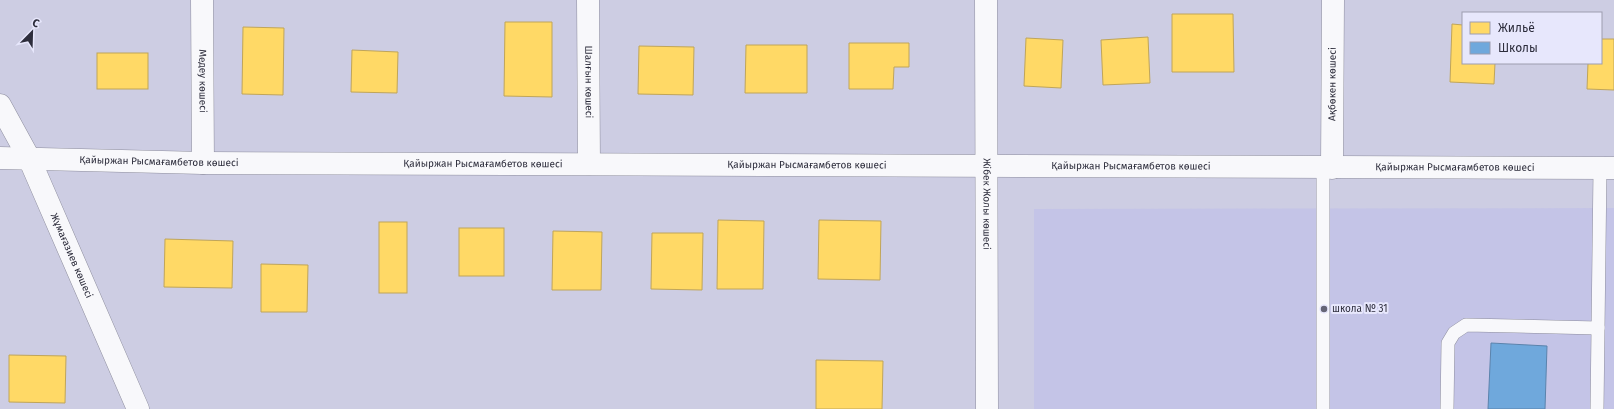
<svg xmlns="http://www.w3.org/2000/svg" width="1614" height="409" font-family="'Fira Sans',sans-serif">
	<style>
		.built { fill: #c4c4e7 }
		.homes { fill: #ffd966; stroke: #c0a559 }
		.schools { fill: #6fa8dc; stroke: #5b83ac }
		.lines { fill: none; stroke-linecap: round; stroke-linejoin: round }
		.lane-casing { stroke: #8d8d9d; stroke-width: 14 }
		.street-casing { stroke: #8d8d9d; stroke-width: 23 }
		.lane { stroke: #f8f8fb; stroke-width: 13 }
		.street { stroke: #f8f8fb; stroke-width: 22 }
		.poi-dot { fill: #656576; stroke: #e7e7fc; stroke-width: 1.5 }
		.labels { text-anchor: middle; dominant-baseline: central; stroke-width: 4; stroke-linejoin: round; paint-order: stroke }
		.street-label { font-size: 10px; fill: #2d2d3c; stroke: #e7e7fc }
		.poi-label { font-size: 10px; fill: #2d2d3c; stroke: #e7e7fc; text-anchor: start }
	</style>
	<rect width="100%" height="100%" fill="#cdcde3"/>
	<!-- built -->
	<path class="built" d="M 1614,208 L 1614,409 L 1034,409 L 1034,209 Z"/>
	<!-- homes -->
	<g class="homes">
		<path d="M 1172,14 L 1233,14 L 1234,72 L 1172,72 Z"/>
		<path d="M 505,22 L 552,22 L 552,97 L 504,96 Z"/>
		<path d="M 1452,24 L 1463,25 L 1463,63 L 1495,63 L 1494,84 L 1450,82 Z"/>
		<path d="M 243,27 L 284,28 L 283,95 L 242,94 Z"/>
		<path d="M 1148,37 L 1150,83 L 1103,85 L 1101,40 Z"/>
		<path d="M 1026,38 L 1063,40 L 1061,88 L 1024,86 Z"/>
		<path d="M 1601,39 L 1614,39 L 1614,90 L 1587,89 L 1588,63 L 1601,63 Z"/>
		<path d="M 849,43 L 909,43 L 909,67 L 894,67 L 893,89 L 849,89 Z"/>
		<path d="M 746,45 L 807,45 L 807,93 L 745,93 Z"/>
		<path d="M 639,46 L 694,47 L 693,95 L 638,94 Z"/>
		<path d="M 352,50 L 398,52 L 397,93 L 351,92 Z"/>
		<rect x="97" y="53" width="51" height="36"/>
		<path d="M 718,220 L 764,221 L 763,289 L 717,289 Z"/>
		<path d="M 819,220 L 881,221 L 880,280 L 818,279 Z"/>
		<rect x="379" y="222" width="28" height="71"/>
		<rect x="459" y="228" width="45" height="48"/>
		<path d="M 553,231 L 602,232 L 601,290 L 552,290 Z"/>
		<path d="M 652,233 L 703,233 L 702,290 L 651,289 Z"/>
		<path d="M 165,239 L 233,241 L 232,288 L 164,287 Z"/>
		<path d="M 261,264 L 308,265 L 307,312 L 261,312 Z"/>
		<path d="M 9,355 L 66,356 L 65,403 L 9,402 Z"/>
		<path d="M 816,360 L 883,361 L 882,409 L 816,409 Z"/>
	</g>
	<!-- schools -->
	<path class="schools" d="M 1491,343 L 1547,346 L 1545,409 L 1488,409 Z"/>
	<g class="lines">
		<!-- lane casing -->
		<g class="lane-casing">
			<g id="lane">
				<path d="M 1323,409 L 1323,167"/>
				<path d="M 1447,409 L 1448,343 L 1454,333 L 1466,325 L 1598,328"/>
				<path d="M 1597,409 L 1600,169"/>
			</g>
		</g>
		<!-- street casing -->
		<g class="street-casing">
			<g id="street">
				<path id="s1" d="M 202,0 L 203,163"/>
				<path id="s2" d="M 588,0 L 589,164"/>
				<path id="s3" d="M 986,0 L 987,409"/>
				<path id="s4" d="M 0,105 L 29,158 L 138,409"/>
				<path id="s5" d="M 0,158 L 203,163 L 1614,168"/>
				<path id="s6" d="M 1332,168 L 1333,0"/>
			</g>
		</g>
		<!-- lane -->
		<use href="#lane" class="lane"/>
		<!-- street -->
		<use href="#street" class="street"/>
	</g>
	<!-- markers -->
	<circle class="poi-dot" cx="1324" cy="309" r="4"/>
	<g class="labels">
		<!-- street labels -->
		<g class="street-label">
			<text stroke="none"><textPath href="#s1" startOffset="81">Медеу көшесі</textPath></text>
			<text stroke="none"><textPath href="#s2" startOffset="82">Шалғын көшесі</textPath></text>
			<text stroke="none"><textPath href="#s6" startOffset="84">Ақбөкен көшесі</textPath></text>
			<text stroke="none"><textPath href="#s5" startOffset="159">Қайыржан Рысмағамбетов көшесі</textPath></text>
			<text stroke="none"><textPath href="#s5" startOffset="483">Қайыржан Рысмағамбетов көшесі</textPath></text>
			<text stroke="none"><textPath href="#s5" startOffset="807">Қайыржан Рысмағамбетов көшесі</textPath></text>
			<text stroke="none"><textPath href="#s5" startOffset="1131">Қайыржан Рысмағамбетов көшесі</textPath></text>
			<text stroke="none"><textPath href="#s5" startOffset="1455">Қайыржан Рысмағамбетов көшесі</textPath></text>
			<text stroke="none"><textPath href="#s3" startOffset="204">Жібек Жолы көшесі</textPath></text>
			<text stroke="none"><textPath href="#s4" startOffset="167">Жұмағазиев көшесі</textPath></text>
		</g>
		<!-- poi labels -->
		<g class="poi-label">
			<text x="1332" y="309">школа № 31</text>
		</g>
	</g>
	<!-- legend -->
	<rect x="1462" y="12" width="140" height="52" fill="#e7e7fc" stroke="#9d9daf"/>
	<rect x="1470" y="22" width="20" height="12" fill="#ffd966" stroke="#9d9daf"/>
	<text x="1498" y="32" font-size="12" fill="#2d2d3c">Жильё</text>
	<rect x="1470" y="42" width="20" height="12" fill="#6fa8dc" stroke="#9d9daf"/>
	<text x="1498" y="52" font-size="12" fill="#2d2d3c">Школы</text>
	<!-- north arrow -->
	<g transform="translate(32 32) rotate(23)" stroke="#e7e7fc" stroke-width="3" paint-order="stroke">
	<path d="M0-3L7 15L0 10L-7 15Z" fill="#2d2d3c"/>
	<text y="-6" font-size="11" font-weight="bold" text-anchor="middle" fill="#2d2d3c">С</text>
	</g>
</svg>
